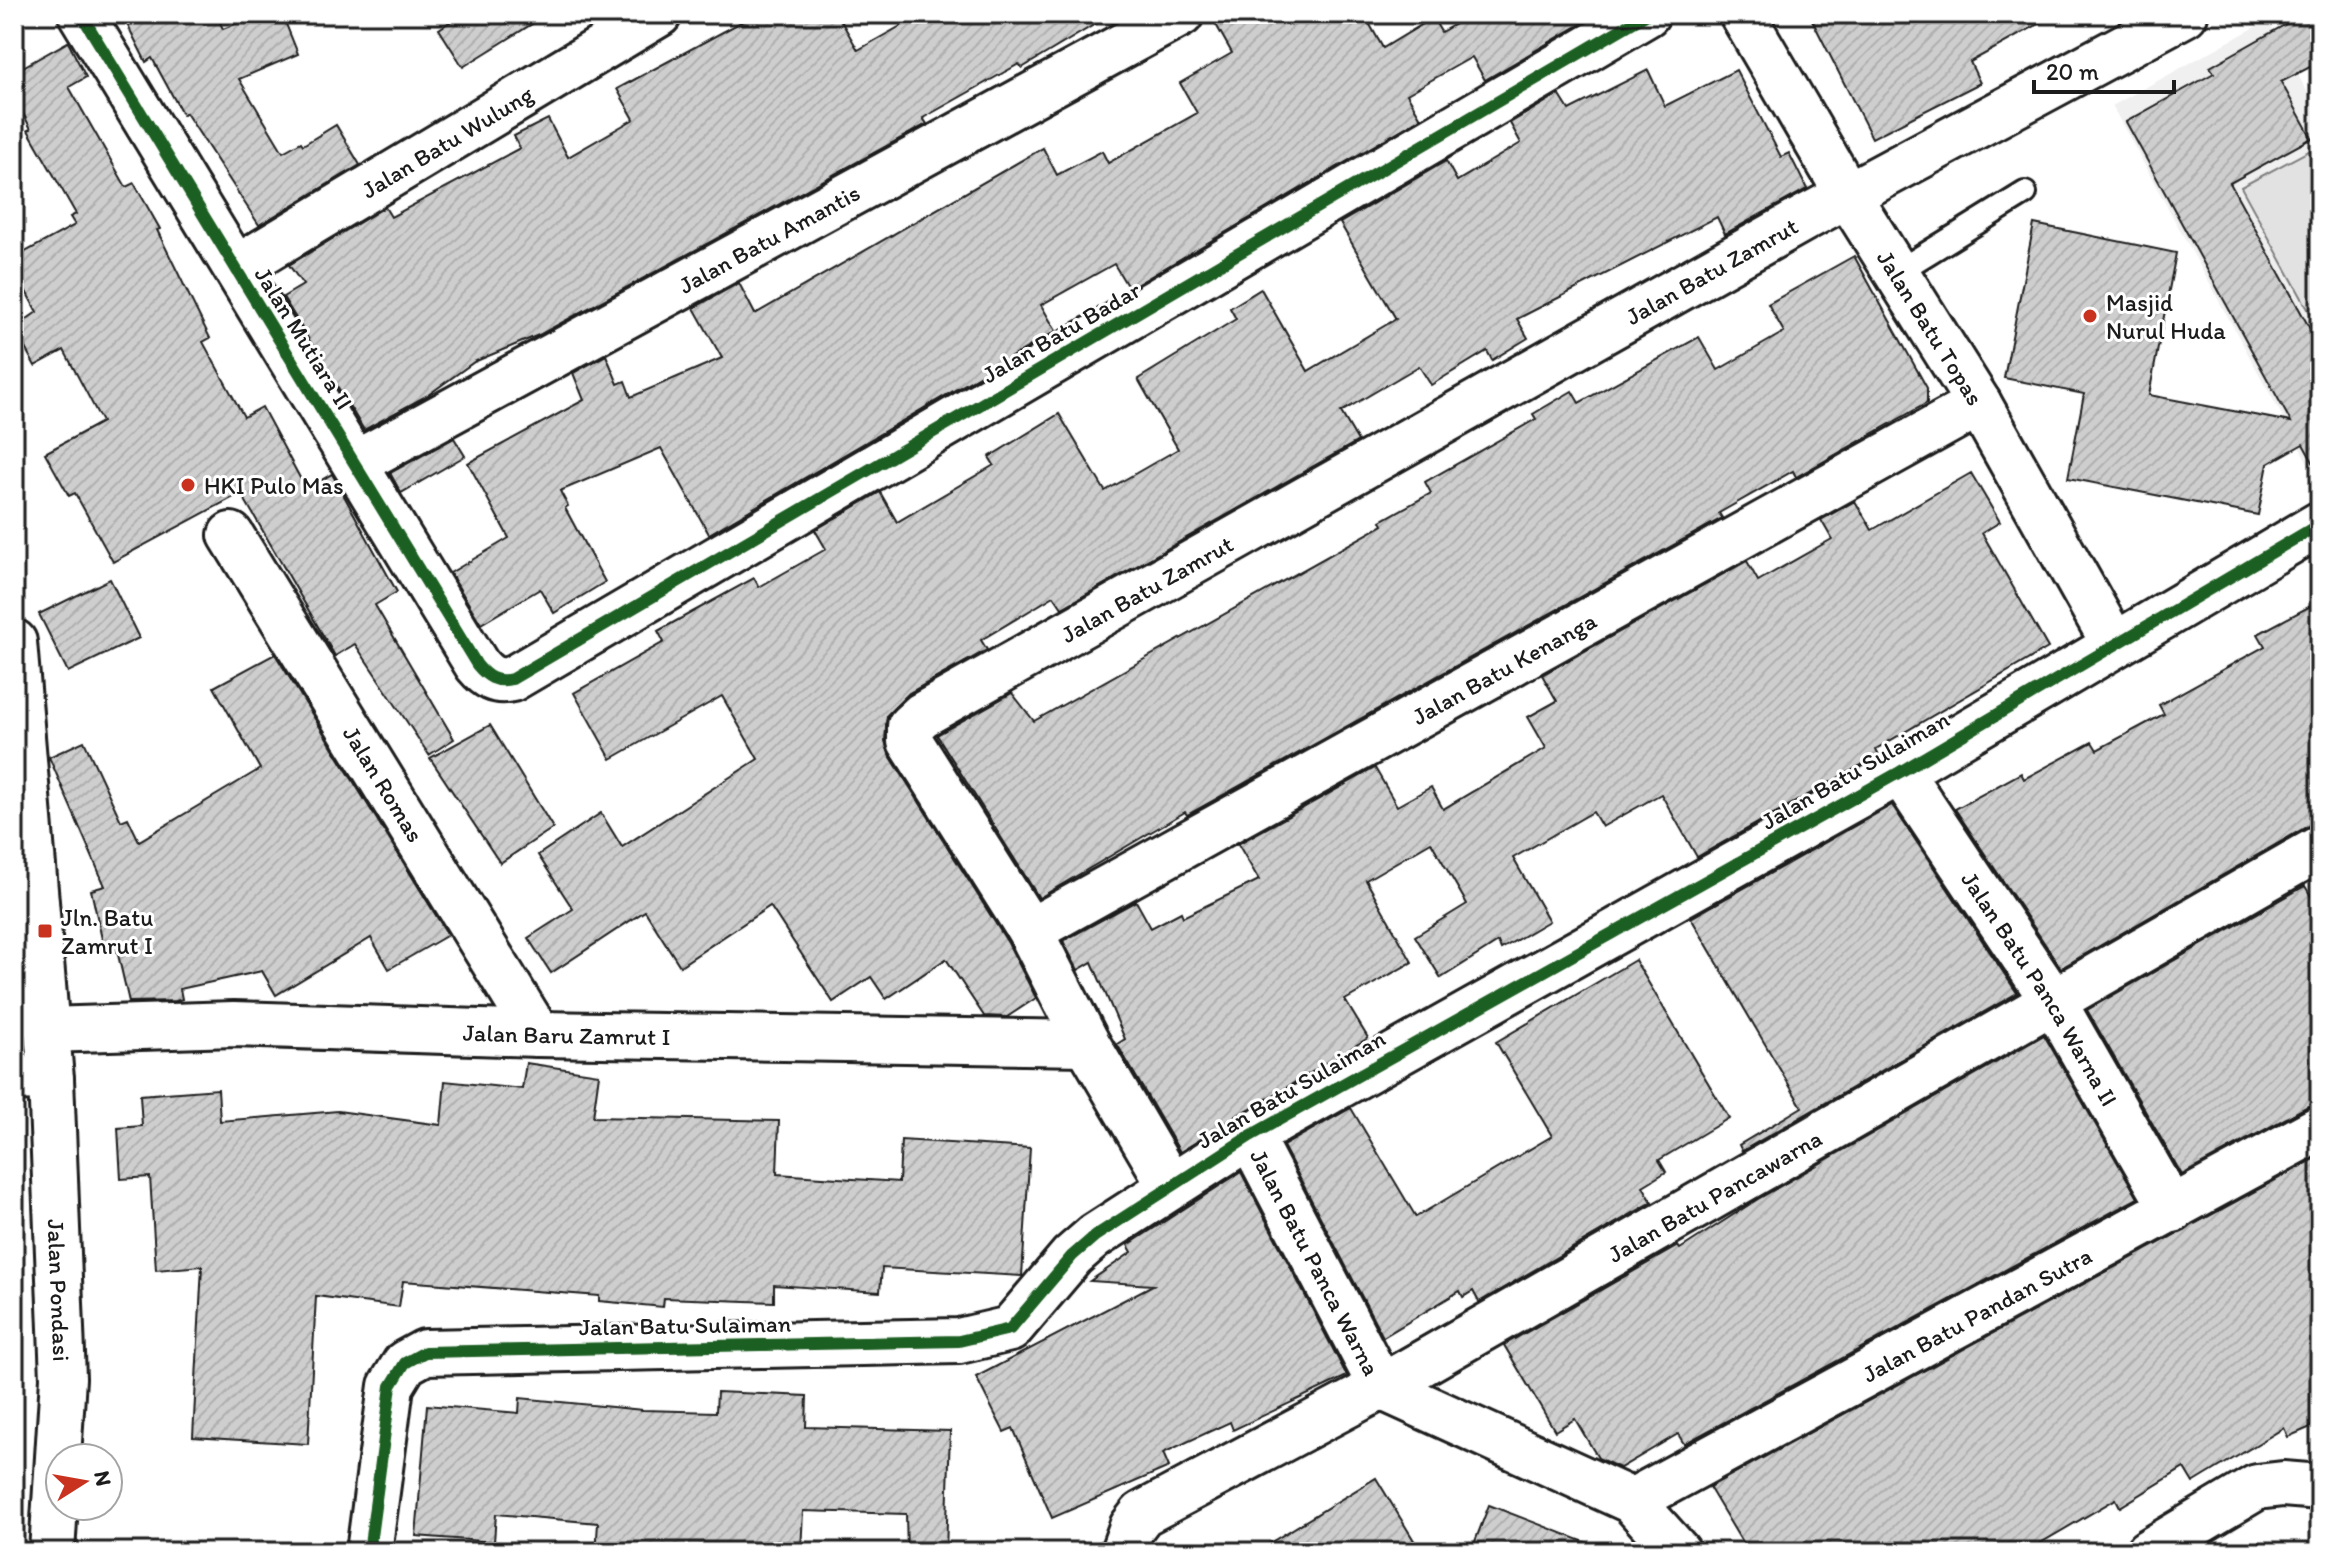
<svg xmlns="http://www.w3.org/2000/svg" width="2334" height="1566" font-family="Itim,sans-serif">
	<style>
		.built { fill: #f0f0f0 }
		.pitch { fill: #e2e2e2; stroke: #7f7f7f; stroke-width: 2 }
		.building { fill: url(#building-hatch); stroke: #1c1c1c; stroke-width: 2 }
		.lines { fill: none; stroke-linecap: round; stroke-linejoin: round }
		.lane-casing { stroke: #1c1c1c; stroke-width: 28 }
		.street-casing { stroke: #1c1c1c; stroke-width: 50 }
		.secondary-casing { stroke: #1c1c1c; stroke-width: 50 }
		.lane { stroke: #fff; stroke-width: 22 }
		.street { stroke: #fff; stroke-width: 44 }
		.secondary { stroke: #fff; stroke-width: 44 }
		.cycleway-casing { stroke: #fff; stroke-width: 17 }
		.cycleway { stroke: #1b5e20; stroke-width: 12 }
		.poi-dot { fill: #c8321e; stroke: #fff; stroke-width: 3 }
		.labels { text-anchor: middle; dominant-baseline: central; stroke-width: 6; stroke-linejoin: round; paint-order: stroke }
		.street-label { font-size: 24px; fill: #1c1c1c; stroke: #fff }
		.poi-label { font-size: 24px; fill: #1c1c1c; stroke: #fff; text-anchor: start }
	</style>
	<defs>
		<pattern id="building-hatch" width="6" height="6" patternUnits="userSpaceOnUse" patternTransform="scale(2)"><rect width="6" height="6" fill="#cecece"/><path d="M-1 1l2-2M0 6l6-6M5 7l2-2" fill="none" stroke="#b0b0b0"/></pattern>
	</defs>
	<rect width="100%" height="100%" fill="#fff"/>
	<filter id="ink" filterUnits="userSpaceOnUse"><feTurbulence type="fractalNoise" baseFrequency=".0125" numOctaves="2"/><feDisplacementMap in="SourceGraphic" scale="16" xChannelSelector="R" yChannelSelector="G"/><feConvolveMatrix kernelMatrix="1 2 1 2 8 2 1 2 1" color-interpolation-filters="sRGB"/></filter>
	<g filter="url(#ink)">
		<!-- built -->
		<path class="built" d="M 2268,20 L 2320,115 L 2320,485 L 2112,106 Z"/>
		<!-- pitch -->
		<path class="pitch" d="M 2318,146 L 2320,150 L 2320,331 L 2241,187 Z"/>
		<!-- building -->
		<g class="building">
			<path d="M 122,14 L 216,14 L 223,29 L 260,14 L 282,14 L 298,54 L 239,79 L 283,152 L 301,142 L 303,145 L 336,125 L 360,165 L 259,225 L 186,113 L 183,115 L 152,58 L 146,62 Z"/>
			<path d="M 462,14 L 548,14 L 463,67 L 439,29 Z"/>
			<path d="M 756,14 L 837,14 L 858,50 L 922,14 L 1112,14 L 1022,68 L 1019,64 L 923,118 L 927,124 L 541,334 L 474,362 L 428,395 L 364,430 L 283,297 L 303,285 L 289,265 L 385,207 L 391,217 L 520,148 L 514,136 L 548,119 L 568,157 L 634,119 L 617,89 Z"/>
			<path d="M 1210,14 L 1364,14 L 1383,48 L 1433,18 L 1441,32 L 1473,14 L 1598,14 L 1485,80 L 1472,57 L 1407,94 L 1421,118 L 1129,289 L 1114,264 L 1041,305 L 1056,331 L 709,534 L 661,448 L 560,491 L 568,506 L 565,508 L 605,582 L 554,613 L 540,589 L 481,624 L 450,573 L 509,538 L 468,463 L 584,400 L 573,373 L 606,355 L 618,384 L 625,381 L 631,397 L 722,358 L 694,308 L 739,283 L 755,314 L 1043,148 L 1057,175 L 1102,151 L 1108,163 L 1197,113 L 1180,83 L 1232,53 Z"/>
			<path d="M 1809,14 L 2057,14 L 1970,62 L 1980,83 L 1872,138 Z"/>
			<path d="M 2304,14 L 2320,14 L 2320,62 L 2281,82 L 2312,138 L 2230,183 L 2320,347 L 2320,475 L 2303,444 L 2268,464 L 2258,515 L 2068,478 L 2084,394 L 2004,378 L 2034,224 L 2176,253 L 2149,395 L 2291,422 L 2126,122 L 2214,73 L 2210,67 Z"/>
			<path d="M 68,42 L 86,77 L 69,87 L 126,187 L 134,183 L 160,229 L 157,230 L 210,338 L 203,342 L 244,417 L 262,407 L 306,489 L 332,474 L 397,592 L 375,605 L 454,739 L 429,755 L 355,644 L 335,656 L 241,493 L 113,562 L 75,493 L 69,496 L 45,453 L 102,422 L 64,350 L 35,366 L 14,328 L 37,312 L 14,269 L 14,258 L 75,225 L 70,217 L 76,214 L 28,130 L 31,129 L 14,96 L 14,72 Z"/>
			<path d="M 1648,70 L 1665,106 L 1736,70 L 1781,157 L 1789,153 L 1807,189 L 1725,234 L 1717,217 L 1517,319 L 1528,338 L 1492,360 L 1487,351 L 1431,385 L 1419,366 L 1341,412 L 1358,441 L 1062,608 L 1054,596 L 981,640 L 987,650 L 909,693 L 887,715 L 885,741 L 889,754 L 1008,943 L 1036,998 L 1007,1017 L 984,1016 L 946,959 L 886,999 L 871,977 L 833,1002 L 770,906 L 680,966 L 645,911 L 551,973 L 528,938 L 573,909 L 538,855 L 601,813 L 622,847 L 758,759 L 722,696 L 611,759 L 574,693 L 664,642 L 658,631 L 754,578 L 759,587 L 826,549 L 815,530 L 880,492 L 897,522 L 994,465 L 989,457 L 1059,414 L 1105,491 L 1178,449 L 1138,379 L 1236,319 L 1230,308 L 1261,289 L 1308,371 L 1396,319 L 1340,223 L 1446,161 L 1457,181 L 1521,143 L 1510,123 L 1559,94 L 1569,110 Z"/>
			<path d="M 1854,256 L 1927,388 L 1927,403 L 1796,477 L 1793,471 L 1719,513 L 1722,518 L 1187,815 L 1185,812 L 1039,898 L 937,735 L 1012,693 L 1034,721 L 1383,525 L 1381,521 L 1431,493 L 1425,482 L 1536,419 L 1533,414 L 1572,391 L 1579,403 L 1699,337 L 1718,370 L 1784,332 L 1768,304 Z"/>
			<path d="M 454,438 L 465,456 L 401,493 L 390,473 Z"/>
			<path d="M 1971,473 L 2000,522 L 1982,533 L 2048,648 L 1876,749 L 1879,755 L 1697,857 L 1661,794 L 1602,827 L 1593,812 L 1513,858 L 1549,921 L 1501,949 L 1498,942 L 1441,978 L 1415,936 L 1467,904 L 1431,842 L 1366,880 L 1412,962 L 1345,1000 L 1368,1038 L 1180,1152 L 1117,1044 L 1125,1039 L 1092,962 L 1078,970 L 1063,941 L 1136,901 L 1151,928 L 1181,912 L 1183,917 L 1259,880 L 1238,844 L 1375,768 L 1397,806 L 1431,787 L 1443,809 L 1546,748 L 1528,717 L 1557,701 L 1542,675 L 1747,561 L 1758,581 L 1832,539 L 1821,520 L 1855,501 L 1872,530 Z"/>
			<path d="M 110,579 L 139,638 L 68,672 L 39,614 Z"/>
			<path d="M 2320,601 L 2320,823 L 2308,826 L 2061,968 L 1955,809 L 2021,773 L 2024,779 L 2092,742 L 2097,750 L 2164,714 L 2159,705 L 2265,646 L 2258,634 Z"/>
			<path d="M 275,654 L 448,935 L 389,969 L 371,938 L 276,995 L 262,971 L 180,989 L 182,999 L 176,1001 L 129,1002 L 116,946 L 104,948 L 91,890 L 105,886 L 49,757 L 84,741 L 121,821 L 128,818 L 139,841 L 260,769 L 214,687 Z"/>
			<path d="M 490,725 L 553,828 L 500,863 L 430,758 Z"/>
			<path d="M 1892,805 L 2017,993 L 1742,1151 L 1739,1145 L 1802,1107 L 1691,918 Z"/>
			<path d="M 2305,886 L 2320,911 L 2320,1103 L 2308,1106 L 2182,1175 L 2087,1010 Z"/>
			<path d="M 1635,960 L 1729,1118 L 1659,1160 L 1666,1172 L 1643,1186 L 1652,1202 L 1479,1302 L 1473,1291 L 1463,1297 L 1460,1291 L 1383,1337 L 1283,1146 L 1351,1108 L 1416,1217 L 1552,1136 L 1496,1042 Z"/>
			<path d="M 2044,1035 L 2138,1198 L 1684,1444 L 1678,1434 L 1620,1468 L 1598,1458 L 1575,1419 L 1555,1431 L 1504,1345 L 1678,1246 L 1680,1249 L 1758,1199 Z"/>
			<path d="M 526,1063 L 599,1074 L 593,1117 L 779,1121 L 777,1174 L 899,1182 L 901,1140 L 1030,1148 L 1022,1276 L 882,1268 L 880,1292 L 774,1285 L 774,1302 L 664,1298 L 663,1307 L 599,1301 L 599,1296 L 403,1281 L 399,1307 L 316,1296 L 308,1444 L 193,1437 L 202,1266 L 156,1270 L 150,1177 L 121,1179 L 118,1128 L 142,1126 L 140,1095 L 218,1089 L 220,1121 L 338,1111 L 441,1125 L 445,1081 L 522,1089 Z"/>
			<path d="M 2320,1156 L 2320,1423 L 2288,1437 L 2284,1428 L 2193,1483 L 2184,1468 L 2120,1507 L 2116,1499 L 2025,1552 L 1748,1552 L 1709,1487 Z"/>
			<path d="M 1241,1172 L 1347,1376 L 1233,1430 L 1230,1422 L 1163,1453 L 1169,1467 L 1052,1518 L 1013,1428 L 1004,1432 L 976,1377 L 1153,1285 L 1090,1281 L 1132,1252 L 1128,1245 Z"/>
			<path d="M 717,1392 L 807,1396 L 806,1427 L 950,1431 L 946,1552 L 907,1552 L 906,1514 L 803,1511 L 801,1552 L 596,1552 L 598,1523 L 496,1514 L 494,1542 L 416,1536 L 427,1405 L 519,1413 L 520,1398 L 643,1410 L 716,1412 Z"/>
			<path d="M 1376,1478 L 1421,1552 L 1255,1552 Z"/>
			<path d="M 1489,1505 L 1603,1549 L 1602,1552 L 1471,1552 Z"/>
		</g>
		<g class="lines">
			<!-- lane casing -->
			<g class="lane-casing">
				<path id="lane" d="M 1897,272 L 2025,193"/>
			</g>
			<!-- street casing -->
			<g class="street-casing">
				<g id="street">
					<path d="M 81,14 L 477,665 C 487,677 496,683 512,679 L 1647,14"/>
					<path id="s1" d="M 1742,14 L 1849,197 L 1979,404 L 2114,644"/>
					<path id="s2" d="M 236,268 L 659,14"/>
					<path id="s3" d="M 356,463 L 1181,14"/>
					<path id="s4" d="M 231,535 L 538,1034"/>
					<path id="s5" d="M 1900,772 L 2053,1001 L 2173,1210"/>
					<path id="s6" d="M 1030,931 L 1979,404"/>
					<path id="s7" d="M 47,1030 L 234,1024 L 538,1034 L 1087,1043"/>
					<path d="M 14,1078 L 51,1079"/>
					<path id="s8" d="M 1250,1136 L 1381,1387 L 1632,1501 L 1678,1552"/>
					<path id="s9" d="M 1170,1185 L 1087,1043 L 1030,931 L 910,741 L 910,726 L 922,715 L 1805,218 L 2185,14"/>
					<path id="s10" d="M 1632,1501 L 2320,1128"/>
					<path d="M 369,1552 L 391,1386 L 405,1363 L 425,1352 L 959,1341 L 1010,1329 L 1072,1256 L 1095,1236 L 1250,1136 L 1900,772 L 2320,524"/>
					<path id="s11" d="M 1123,1552 L 1132,1527 L 1142,1514 L 1381,1387 L 2320,848"/>
					<path d="M 2148,1552 L 2257,1487 L 2283,1484 L 2320,1487"/>
				</g>
			</g>
			<!-- secondary casing -->
			<g class="secondary-casing">
				<g id="secondary">
					<path id="s12" d="M 14,642 L 51,1079 L 63,1378 L 52,1552"/>
				</g>
			</g>
			<!-- lane -->
			<use href="#lane" class="lane"/>
			<!-- street -->
			<use href="#street" class="street"/>
			<!-- secondary -->
			<use href="#secondary" class="secondary"/>
			<!-- cycleway casing -->
			<g class="cycleway-casing">
				<g id="cycleway">
					<path d="M 81,14 L 477,665 C 487,677 496,683 512,679 L 1647,14"/>
					<path d="M 369,1552 L 391,1386 L 405,1363 L 425,1352 L 959,1341 L 1010,1329 L 1072,1256 L 1095,1236 L 1250,1136 L 1900,772 L 2320,524"/>
				</g>
			</g>
			<!-- cycleway -->
			<use href="#cycleway" class="cycleway"/>
		</g>
	</g>
	<!-- markers -->
	<g class="poi-dot">
		<circle cx="2090" cy="316" r="8"/>
		<circle cx="188" cy="485" r="8"/>
		<rect x="37" y="923" width="16" height="16" rx="4"/>
	</g>
	<g class="labels">
		<!-- street labels -->
		<g class="street-label">
			<text stroke="none"><textPath href="#s2" startOffset="246">Jalan Batu Wulung</textPath></text>
			<text stroke="none"><textPath href="#s3" startOffset="470">Jalan Batu Amantis</textPath></text>
			<text stroke="none"><textPath href="#s9" startOffset="1452">Jalan Batu Zamrut</textPath></text>
			<text stroke="none"><textPath href="#s1" startOffset="366">Jalan Batu Topas</textPath></text>
			<text transform="translate(1061 332) rotate(-30)">Jalan Batu Badar</text>
			<text transform="translate(304 338) rotate(58)">Jalan Mutiara II</text>
			<text stroke="none"><textPath href="#s9" startOffset="804">Jalan Batu Zamrut</textPath></text>
			<text stroke="none"><textPath href="#s6" startOffset="542">Jalan Batu Kenanga</textPath></text>
			<text transform="translate(1855 770) rotate(-30)">Jalan Batu Sulaiman</text>
			<text stroke="none"><textPath href="#s4" startOffset="292">Jalan Romas</textPath></text>
			<text stroke="none"><textPath href="#s5" startOffset="258">Jalan Batu Panca Warna II</textPath></text>
			<text stroke="none"><textPath href="#s7" startOffset="520">Jalan Baru Zamrut I</textPath></text>
			<text transform="translate(1291 1089) rotate(-30)">Jalan Batu Sulaiman</text>
			<text stroke="none"><textPath href="#s11" startOffset="698">Jalan Batu Pancawarna</textPath></text>
			<text stroke="none"><textPath href="#s8" startOffset="142">Jalan Batu Panca Warna</textPath></text>
			<text stroke="none"><textPath href="#s12" startOffset="650">Jalan Pondasi</textPath></text>
			<text stroke="none"><textPath href="#s10" startOffset="392">Jalan Batu Pandan Sutra</textPath></text>
			<text transform="translate(685 1325) rotate(-1)">Jalan Batu Sulaiman</text>
		</g>
		<!-- poi labels -->
		<g class="poi-label">
			<text x="2106" y="302">Masjid<tspan x="2106" dy="28">Nurul Huda</tspan></text>
			<text x="204" y="485">HKI Pulo Mas</text>
			<text x="61" y="917">Jln. Batu<tspan x="61" dy="28">Zamrut I</tspan></text>
		</g>
	</g>
	<!-- margin -->
	<rect width="2334" height="1566" fill="none" stroke="#fff" stroke-width="48"/>
	<rect x="24" y="24" width="2286" height="1518" fill="none" stroke="#1c1c1c" stroke-width="3" filter="url(#ink)"/>
	<!-- north arrow -->
	<g transform="translate(84 1482) rotate(79)"><circle r="38" fill="#ffffff" stroke="#a4a4a4" stroke-width="2"/>
	<path d="M0-6L14 30L0 20L-14 30Z" fill="#c8321e"/>
	<text y="-12" font-size="22" font-weight="bold" text-anchor="middle" fill="#1c1c1c">N</text>
	</g>
	<!-- scale -->
	<path d="M2034 80v12h140v-12" fill="none" stroke="#1c1c1c" stroke-width="4"/>
	<text x="2046" y="80" font-size="24" fill="#1c1c1c" stroke="#ffffff" stroke-width="6" paint-order="stroke">20 m</text>
</svg>
